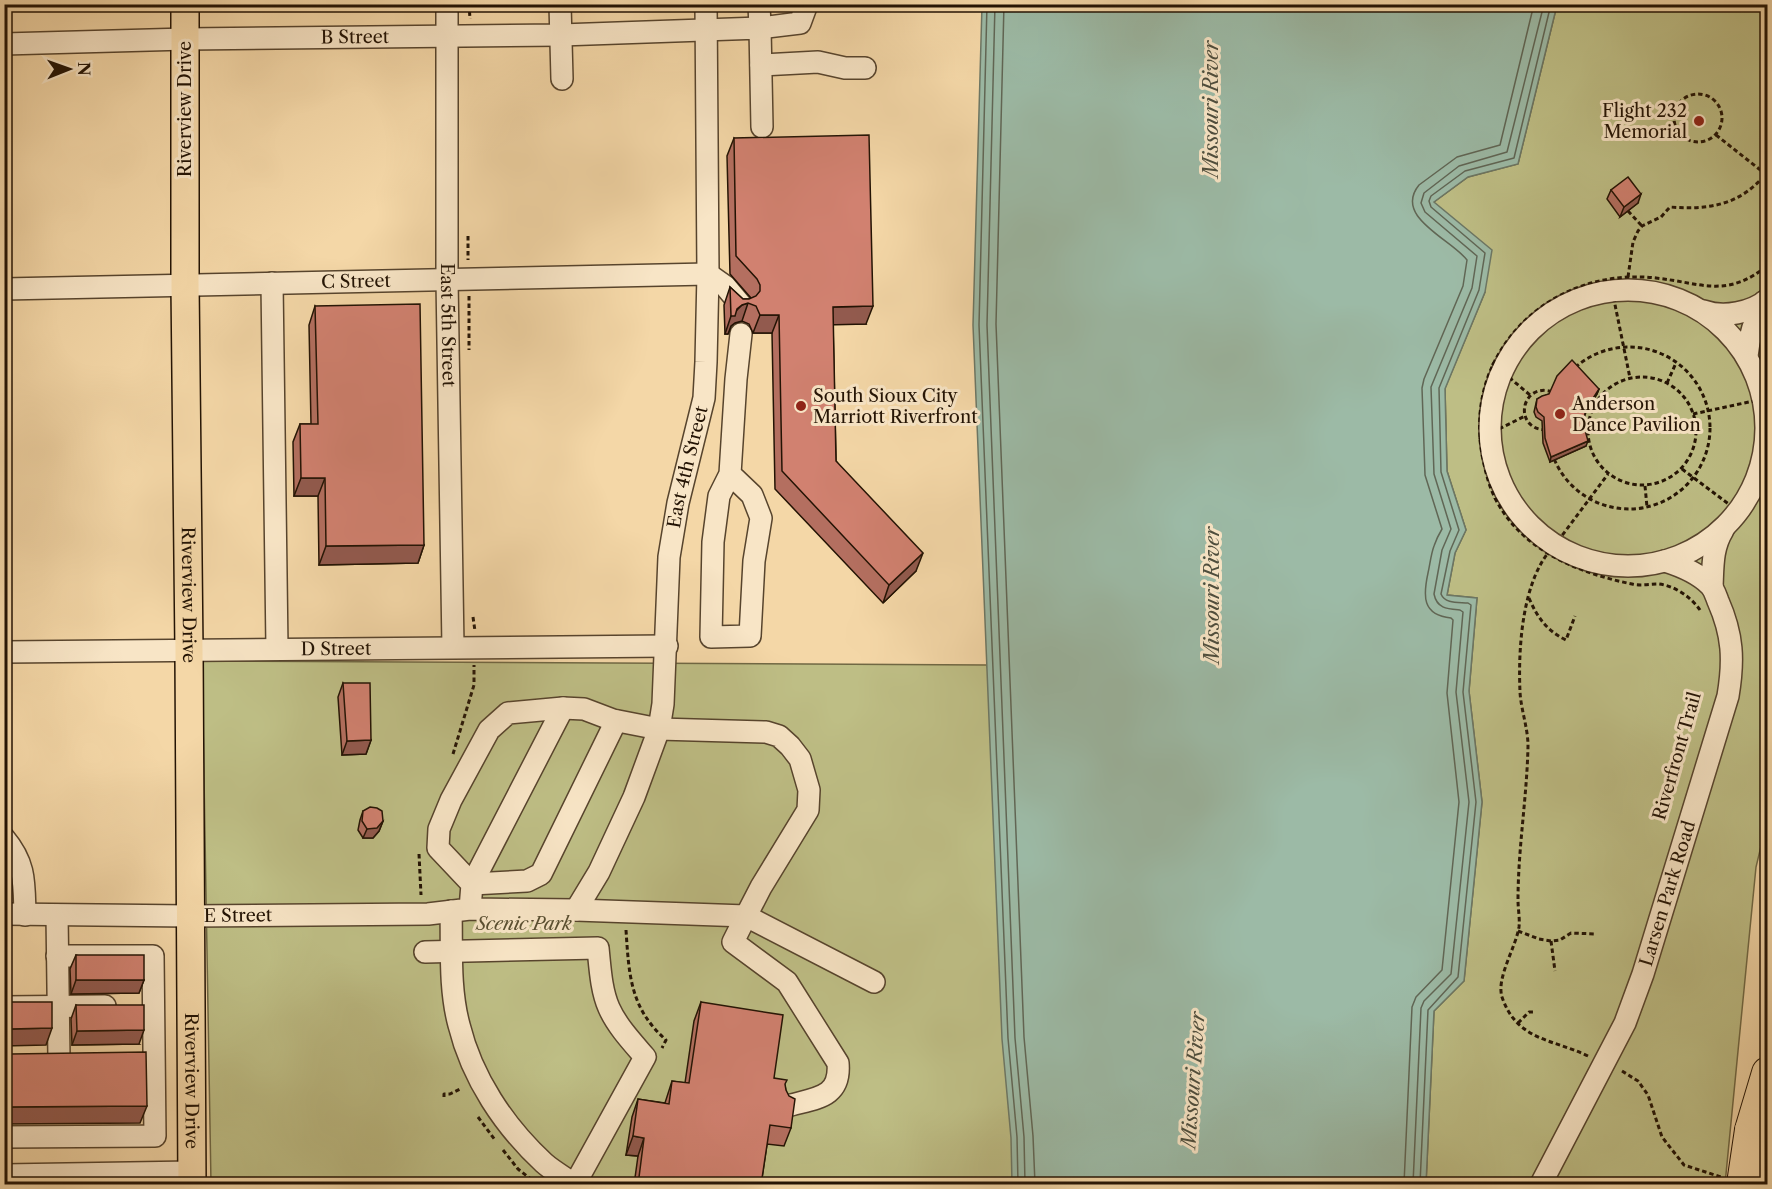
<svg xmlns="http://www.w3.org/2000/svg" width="1772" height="1189" font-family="'Libre Caslon Text',serif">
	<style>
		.park { fill: #bebe85; stroke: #706844; stroke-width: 1.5 }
		.water { fill: #9cbaa6; stroke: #6c7765; stroke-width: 1.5 }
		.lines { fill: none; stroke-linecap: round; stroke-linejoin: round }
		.shore { stroke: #606655; stroke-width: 1.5 }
		.minor-casing { stroke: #57442d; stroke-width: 24 }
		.major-casing { stroke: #231304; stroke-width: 30 }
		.highway-casing { stroke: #231304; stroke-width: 34 }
		.path { stroke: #231304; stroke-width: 3; stroke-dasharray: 4.5 3; stroke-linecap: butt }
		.minor { stroke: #f8e5c6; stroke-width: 21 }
		.major { stroke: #f4d7a7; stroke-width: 27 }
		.highway { stroke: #f4d7a7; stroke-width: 32 }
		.highway-bridge-casing { stroke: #231304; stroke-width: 34; stroke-linecap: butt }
		.highway-bridge { stroke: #f4d7a7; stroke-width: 32 }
		.wall { fill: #b46f60; stroke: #231304; stroke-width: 1.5 }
		.shaded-wall { fill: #925a4e; stroke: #231304; stroke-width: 1.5 }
		.building { fill: #d18170; stroke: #231304; stroke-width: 1.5 }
		.poi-dot { fill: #8f2418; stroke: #f8e5c6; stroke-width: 2 }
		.labels { text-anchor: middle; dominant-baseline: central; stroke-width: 6; stroke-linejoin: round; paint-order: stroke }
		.street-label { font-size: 18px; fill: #231304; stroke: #f8e5c6 }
		.poi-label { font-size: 18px; fill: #231304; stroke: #f8e5c6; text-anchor: start }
		.park-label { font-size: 18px; font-style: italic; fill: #594f31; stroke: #f8e5c6 }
		.water-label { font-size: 20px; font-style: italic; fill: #4d4d3d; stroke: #f8e5c6 }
	</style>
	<rect width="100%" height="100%" fill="#f4d7a7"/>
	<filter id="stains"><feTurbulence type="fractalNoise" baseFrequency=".00333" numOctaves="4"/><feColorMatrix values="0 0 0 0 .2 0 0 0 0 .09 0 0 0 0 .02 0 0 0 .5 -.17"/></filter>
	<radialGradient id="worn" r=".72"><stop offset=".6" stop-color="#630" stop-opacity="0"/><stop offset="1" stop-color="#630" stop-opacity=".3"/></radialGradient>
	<!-- park -->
	<g class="park">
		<path d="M 1557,5 L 1767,5 L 1768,817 L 1756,867 L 1725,1184 L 1426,1184 L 1434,1011 L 1464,981 L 1482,802 L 1469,691 L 1477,598 L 1447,595 L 1455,553 L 1466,530 L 1447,471 L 1445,388 L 1485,292 L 1434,202 L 1468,177 L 1518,164 Z"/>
		<path d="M 202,661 L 987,665 L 1094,1184 L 211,1184 Z"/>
	</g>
	<!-- water -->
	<path class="water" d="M 982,5 L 1557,5 L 1518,164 L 1468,177 L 1434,202 L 1492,250 L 1485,292 L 1445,389 L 1447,471 L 1466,530 L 1455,553 L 1447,595 L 1477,598 L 1469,691 L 1482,802 L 1464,981 L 1434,1011 L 1426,1184 L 1012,1184 L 1011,1138 L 1002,1039 L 973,325 Z"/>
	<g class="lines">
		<!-- shore -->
		<g class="shore">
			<path d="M 987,4 L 979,325 L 1008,1038 L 1017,1137 L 1018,1184"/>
			<path d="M 995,4 L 987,325 L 1015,1038 L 1024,1137 L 1025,1184"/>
			<path d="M 1004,4 L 996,324 L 1024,1037 L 1033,1136 L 1035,1184"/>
			<path d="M 1404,1184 L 1412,1007 L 1416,997 L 1442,970 L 1459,802 L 1447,693 L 1453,620 L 1451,618 C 1422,615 1423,596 1428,573 C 1430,564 1431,554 1434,546 C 1436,540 1439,534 1442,529 L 1425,475 L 1422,388 L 1424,379 L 1463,286 L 1467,260 C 1451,239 1393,217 1419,185 L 1457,157 L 1500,145 L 1534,4"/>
			<path d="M 1413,1184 L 1421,1008 L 1424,1001 L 1451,974 L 1469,802 L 1456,692 L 1463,612 L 1460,610 C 1448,609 1437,609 1434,594 L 1442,550 L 1451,529 L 1434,474 L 1431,387 L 1472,288 L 1477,256 L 1425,212 L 1421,203 L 1424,193 L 1459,166 L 1507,152 L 1544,4"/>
			<path d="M 1420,1184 L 1428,1010 L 1458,977 L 1476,802 L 1463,692 L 1471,605 L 1468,603 C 1459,602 1445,604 1441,594 L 1450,551 L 1459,530 L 1441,472 L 1439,388 L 1479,290 L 1485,253 L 1431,207 L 1429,201 L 1431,196 L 1465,171 L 1514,158 L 1551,4"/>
		</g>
		<!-- minor casing -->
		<g class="minor-casing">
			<g id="minor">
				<path id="s1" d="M 447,4 L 447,280 L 453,647"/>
				<path d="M 560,4 L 562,79"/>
				<path d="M 759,4 L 760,28 L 800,23 L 807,4"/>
				<path id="s2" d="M 4,44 L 186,39 L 561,35 L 760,28 L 762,127"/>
				<path d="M 761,65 L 818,62 L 845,68 L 865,68"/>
				<path d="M 272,283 L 277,648"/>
				<path id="s3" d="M 4,289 L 708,274 L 725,286 L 741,305"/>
				<circle cx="1628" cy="428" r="138"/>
				<path d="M 1704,311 C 1723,318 1752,313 1768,299"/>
				<path d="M 1747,356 C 1749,336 1754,320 1764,302"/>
				<path d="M 730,474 L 752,495 L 761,518 L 754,561 L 750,636 L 711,637 L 713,542 L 719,496 L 730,474 L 736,379 L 741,334"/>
				<path d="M 1712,587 C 1713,566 1712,548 1723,530"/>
				<path id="s4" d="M 4,652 L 667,646"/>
				<path d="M 4,838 C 26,864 24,883 25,915"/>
				<path d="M 472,884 L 527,881 L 541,874 L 616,721"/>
				<path d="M 472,884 L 563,708"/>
				<path id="s5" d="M 576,910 L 599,872 L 634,797 L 659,729 L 663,704 L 669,557 L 678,503 L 704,398 L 706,362 L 708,274 L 706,4"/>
				<path d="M 451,911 C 452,948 449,988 459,1025 C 472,1078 504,1126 544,1163 C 553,1171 564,1177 574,1184"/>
				<path id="s6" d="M 4,914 L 190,916 L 428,914 L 470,909 L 576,910 L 746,916 L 761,887 L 808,810 L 809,790 L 800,759 L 790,746 L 779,736 L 766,732 L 659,729 L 613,720 L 584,709 L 563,708 L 508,713 L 489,730 L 451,800 L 439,829 L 438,848 L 472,884 L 470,909"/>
				<path d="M 57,915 L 59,1058"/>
				<path d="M 425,952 L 598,948 C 600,967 601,990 609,1008 C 617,1026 632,1042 645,1057 L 575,1184"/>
				<path d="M 4,1007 L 105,1006"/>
				<path d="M 791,1105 C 817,1098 841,1097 838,1063 L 787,982 L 733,942 L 746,916 L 874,982"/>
				<path d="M 4,1137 L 155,1136 L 153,956 L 57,956"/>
				<path d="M 4,1175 L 192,1172"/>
				<path id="s7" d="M 1541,1184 L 1625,1023 L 1643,974 L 1728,696 C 1734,660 1733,635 1718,601 C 1716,596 1714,589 1710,585 C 1698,573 1681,566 1665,561"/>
			</g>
		</g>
		<!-- major casing -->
		<g class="major-casing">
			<g id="major">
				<path id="s8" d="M 185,4 L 185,284 L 189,651 L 192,1184"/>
			</g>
		</g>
		<!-- highway casing -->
		<g class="highway-casing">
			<path id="highway" d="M 1751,1130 L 1768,1073"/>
		</g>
		<!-- path -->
		<g class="path">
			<path d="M 469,4 L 470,19"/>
			<circle cx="1698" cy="118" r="24"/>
			<path d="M 1716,135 L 1768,176"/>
			<path d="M 1628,211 L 1642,226"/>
			<path d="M 468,236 L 468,260"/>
			<path d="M 1628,277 L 1633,242 L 1638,231 L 1642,226 L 1661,217 L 1670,207 C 1710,210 1742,205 1768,171"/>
			<path d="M 1612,290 L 1630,378"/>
			<path d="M 469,296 L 469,350"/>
			<circle cx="1629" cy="428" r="81"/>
			<path d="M 1492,363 L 1530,395"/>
			<circle cx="1642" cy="431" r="54"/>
			<path d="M 1667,383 L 1676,363"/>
			<path d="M 1693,414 L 1763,399"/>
			<path d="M 1546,430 C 1512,429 1521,381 1553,392"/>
			<path d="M 1479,439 L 1525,416"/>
			<path d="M 1682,469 L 1738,511"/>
			<path d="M 1645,486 L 1647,507"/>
			<path d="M 1529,598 C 1537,617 1547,631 1566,640 L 1575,616"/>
			<path d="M 1700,610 C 1691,597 1675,586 1659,584 C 1650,584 1641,586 1632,584 C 1578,573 1521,550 1495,498 C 1488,484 1485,469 1482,454 C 1476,418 1481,382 1501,350 C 1534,297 1595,271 1656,278 C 1702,283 1727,299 1768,265"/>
			<path d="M 473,617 L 475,631"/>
			<path d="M 453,754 L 474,685 L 474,665"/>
			<path d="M 419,854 L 421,895"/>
			<path d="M 626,930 C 629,975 630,1008 666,1040 L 662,1048"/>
			<path d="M 1518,931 L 1539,939 L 1551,941 L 1560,940 L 1571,933 L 1596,934"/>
			<path d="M 1551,941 L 1555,971"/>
			<path d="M 1518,1023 L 1529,1012 L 1534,1012"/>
			<path d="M 1588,1056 C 1553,1039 1517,1041 1502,997 C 1496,978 1516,947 1519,927 C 1520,919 1518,909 1518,900 C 1518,848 1527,797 1528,746 C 1528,728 1521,710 1520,692 C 1518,648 1522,577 1555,545 L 1608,474"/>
			<path d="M 1622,1071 L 1638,1081 L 1648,1095 L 1662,1137 L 1684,1165 L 1721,1177"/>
			<path d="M 444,1097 L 444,1094 L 450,1094 L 462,1088"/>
			<path d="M 478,1117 L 495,1140"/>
			<path d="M 503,1150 L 518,1169 L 532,1180"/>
		</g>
		<!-- minor -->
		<use href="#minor" class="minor"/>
		<!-- major -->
		<use href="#major" class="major"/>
		<!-- highway -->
		<use href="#highway" class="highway"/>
		<!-- highway-bridge casing -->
		<g class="highway-bridge-casing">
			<path id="highway-bridge" d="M 1743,1184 L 1751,1130"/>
		</g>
		<!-- highway-bridge -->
		<use href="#highway-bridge" class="highway-bridge"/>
	</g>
	<!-- wall -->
	<g class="wall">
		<path d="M 734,138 L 866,324 L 833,324 L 836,461 L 916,571 L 883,603 L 775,489 L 772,333 L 753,333 L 749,324 L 742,321 L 735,323 L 731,326 L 728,334 L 725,334 L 724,305 L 730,287 L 743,299 L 749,299 L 751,298 L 730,274 L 727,156 Z"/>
		<path d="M 1611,190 L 1638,203 L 1620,217 L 1607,199 Z"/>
		<path d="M 315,306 L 424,545 L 418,563 L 319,565 L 318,496 L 294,496 L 293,442 L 300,424 L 311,424 L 309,325 Z"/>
		<path d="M 1599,389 L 1597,394 L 1586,412 L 1584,418 L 1586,446 L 1550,462 L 1543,443 L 1542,421 L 1536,417 L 1534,412 L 1537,399 L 1549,394 Z"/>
		<path d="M 343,683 L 371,740 L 366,754 L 342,755 L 338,697 Z"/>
		<path d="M 363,811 L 383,821 L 379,831 L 373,838 L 363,838 L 358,830 L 360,820 Z"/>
		<path d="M 76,955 L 144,980 L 139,993 L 71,994 L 70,969 Z"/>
		<path d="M 701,1002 L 774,1078 L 785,1085 L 791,1128 L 784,1146 L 767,1144 L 761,1185 L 634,1185 L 638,1156 L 626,1155 L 632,1117 L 638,1099 L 665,1103 L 672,1081 L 685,1083 L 694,1021 Z"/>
		<path d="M 76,1005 L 139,1044 L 72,1045 L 71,1019 Z"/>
	</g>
	<!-- shaded-wall -->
	<g class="shaded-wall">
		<path d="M 1641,194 L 1638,203 L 1620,217 L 1624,207 Z"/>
		<path d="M 748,303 L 742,321 L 735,323 L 731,326 L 728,334 L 725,334 L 731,316 L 742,305 Z"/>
		<path d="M 873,306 L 866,324 L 826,325 L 833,307 Z"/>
		<path d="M 760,315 L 779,315 L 772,333 L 753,333 Z"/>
		<path d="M 1599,389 L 1597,394 L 1585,413 L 1586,409 Z"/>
		<path d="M 1588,441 L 1586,446 L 1550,462 L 1551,457 Z"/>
		<path d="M 301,478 L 325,478 L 318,496 L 294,496 Z"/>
		<path d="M 424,545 L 418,563 L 319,565 L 326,546 Z"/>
		<path d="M 923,553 L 916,571 L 883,603 L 889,585 Z"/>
		<path d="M 371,740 L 366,754 L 342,755 L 347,741 Z"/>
		<path d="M 383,821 L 379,831 L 373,838 L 363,838 L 367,829 Z"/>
		<path d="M 76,980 L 144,980 L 139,993 L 71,994 Z"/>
		<path d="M 52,1028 L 46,1045 L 4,1046 L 4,1031 L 10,1029 Z"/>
		<path d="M 144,1030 L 139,1044 L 72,1045 L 77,1031 Z"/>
		<path d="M 147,1106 L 140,1123 L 4,1124 L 4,1107 Z"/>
		<path d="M 633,1136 L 644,1138 L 638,1156 L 626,1155 Z"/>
	</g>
	<!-- building -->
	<g class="building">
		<path d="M 869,135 L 873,306 L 833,307 L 836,461 L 923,553 L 889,585 L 782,471 L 779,315 L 760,315 L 756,306 L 748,303 L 742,305 L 737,309 L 735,316 L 731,316 L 730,287 L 743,299 L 749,299 L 756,296 L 760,291 L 760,285 L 757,279 L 736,256 L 734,138 Z"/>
		<path d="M 1628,177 L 1641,194 L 1624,207 L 1611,190 Z"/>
		<path d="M 420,304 L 424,545 L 326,546 L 325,478 L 301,478 L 300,424 L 318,424 L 315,306 Z"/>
		<path d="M 1572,360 L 1599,389 L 1586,409 L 1584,418 L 1585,430 L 1588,441 L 1551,457 L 1545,438 L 1544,417 L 1538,412 L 1536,407 L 1537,399 L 1542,396 L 1549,394 L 1557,376 Z"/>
		<path d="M 343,683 L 370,683 L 371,740 L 347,741 Z"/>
		<path d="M 370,807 L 377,808 L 382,811 L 383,821 L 377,828 L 367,829 L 362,821 L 363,811 Z"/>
		<path d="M 4,939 L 6,939 L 5,962 L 4,962 Z"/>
		<rect x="76" y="955" width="68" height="25"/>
		<path d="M 4,1001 L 10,1002 L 52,1002 L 52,1028 L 10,1029 L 4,1031 Z"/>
		<path d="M 701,1002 L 783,1015 L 774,1078 L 787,1080 L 785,1084 L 786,1090 L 789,1096 L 795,1099 L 791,1128 L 770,1125 L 761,1185 L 638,1185 L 644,1138 L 633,1136 L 638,1099 L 669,1104 L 672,1081 L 689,1083 Z"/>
		<path d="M 76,1005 L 144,1005 L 144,1030 L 77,1031 Z"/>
		<path d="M 146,1052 L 147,1106 L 4,1107 L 4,1053 L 11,1054 Z"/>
	</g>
	<!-- markers -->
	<g class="poi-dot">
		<circle cx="1699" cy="121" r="6"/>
		<circle cx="801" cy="406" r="6"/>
		<circle cx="1560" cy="414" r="6"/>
	</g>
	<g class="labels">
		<!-- street labels -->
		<g class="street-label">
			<text stroke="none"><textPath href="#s2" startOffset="351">B Street</textPath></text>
			<text transform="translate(185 109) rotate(-90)">Riverview Drive</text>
			<text stroke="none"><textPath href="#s3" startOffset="352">C Street</textPath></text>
			<text stroke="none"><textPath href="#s1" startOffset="321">East 5th Street</textPath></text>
			<text stroke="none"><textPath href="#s5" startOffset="464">East 4th Street</textPath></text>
			<text stroke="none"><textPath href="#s8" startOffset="591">Riverview Drive</textPath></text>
			<text stroke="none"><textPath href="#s4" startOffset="332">D Street</textPath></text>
			<text transform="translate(1677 756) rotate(-74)">Riverfront Trail</text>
			<text stroke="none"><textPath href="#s7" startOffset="318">Larsen Park Road</textPath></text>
			<text stroke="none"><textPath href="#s6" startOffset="234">E Street</textPath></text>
			<text stroke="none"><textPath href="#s8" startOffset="1077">Riverview Drive</textPath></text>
		</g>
		<!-- poi labels -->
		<g class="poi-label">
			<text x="1687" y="111" text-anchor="end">Flight 232<tspan x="1687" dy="21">Memorial</tspan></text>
			<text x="813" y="396">South Sioux City<tspan x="813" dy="21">Marriott Riverfront</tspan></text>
			<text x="1572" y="404">Anderson<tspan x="1572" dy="21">Dance Pavilion</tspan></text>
		</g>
		<!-- park labels -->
		<g class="park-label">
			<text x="524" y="924">Scenic Park</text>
		</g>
		<!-- water labels -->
		<g class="water-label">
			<text transform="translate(1211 109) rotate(-90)">Missouri River</text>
			<text transform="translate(1212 595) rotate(-90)">Missouri River</text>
			<text transform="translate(1193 1080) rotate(-86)">Missouri River</text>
		</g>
	</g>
	<!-- margin -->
	<rect width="1772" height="1189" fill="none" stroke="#f4d7a7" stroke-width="24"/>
	<rect x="6" y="6" width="1760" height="1177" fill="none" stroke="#231304" stroke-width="3"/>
	<rect x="12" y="12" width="1748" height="1165" fill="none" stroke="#231304" stroke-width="1.5"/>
	<!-- north arrow -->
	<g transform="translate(69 69) rotate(89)" stroke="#f8e5c6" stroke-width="4.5" paint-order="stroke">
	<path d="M0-4.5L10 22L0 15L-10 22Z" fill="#231304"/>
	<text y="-9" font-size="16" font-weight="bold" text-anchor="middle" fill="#231304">N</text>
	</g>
	<rect width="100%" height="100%" filter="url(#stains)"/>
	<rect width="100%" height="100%" fill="url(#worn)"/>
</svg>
